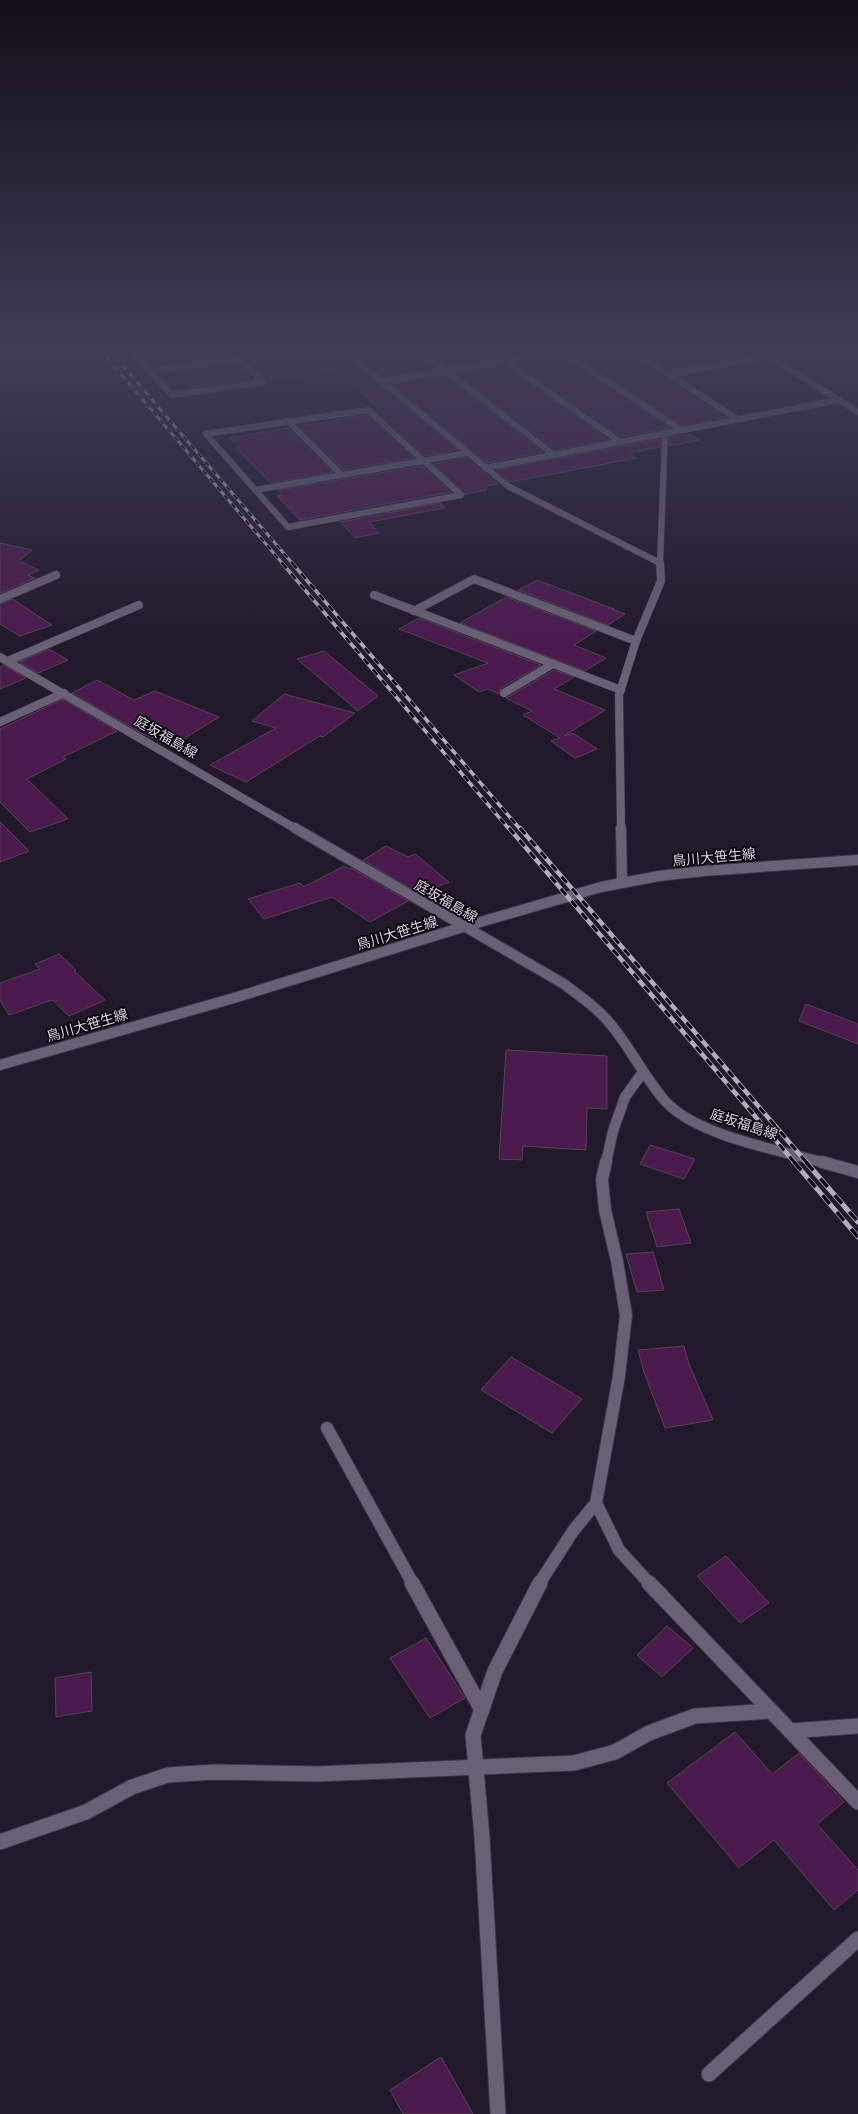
<svg xmlns="http://www.w3.org/2000/svg" width="858" height="2114" font-family="Jost,'Noto Sans JP',sans-serif">
	<style>
		.green { fill: #462137 }
		.building { fill: #4b1b4e; stroke: #564556 }
		.lines { fill: none; stroke-linecap: round; stroke-linejoin: round }
		.street-far4-casing { stroke: #3c3544; stroke-width: 7 }
		.street-far3-casing { stroke: #3c3544; stroke-width: 9 }
		.street-far2-casing { stroke: #3c3544; stroke-width: 12 }
		.street-far1-casing { stroke: #3c3544; stroke-width: 14 }
		.street-casing { stroke: #3c3544; stroke-width: 17 }
		.secondary-far2-casing { stroke: #3c3544; stroke-width: 9 }
		.secondary-far1-casing { stroke: #3c3544; stroke-width: 12 }
		.secondary-casing { stroke: #3c3544; stroke-width: 14 }
		.street-far4 { stroke: #6b6177; stroke-width: 6 }
		.street-far3 { stroke: #6b6177; stroke-width: 8 }
		.street-far2 { stroke: #6b6177; stroke-width: 10 }
		.street-far1 { stroke: #6b6177; stroke-width: 12 }
		.street { stroke: #6b6177; stroke-width: 15 }
		.secondary-far2 { stroke: #6b6177; stroke-width: 8 }
		.secondary-far1 { stroke: #6b6177; stroke-width: 10 }
		.secondary { stroke: #6b6177; stroke-width: 12 }
		.rail-far3-casing { stroke: #b2acba; stroke-width: 3 }
		.rail-far2-casing { stroke: #b2acba; stroke-width: 3.5 }
		.rail-far1-casing { stroke: #b2acba; stroke-width: 4.5 }
		.rail-casing { stroke: #b2acba; stroke-width: 5 }
		.rail-far3 { stroke: #0a060e; stroke-width: 2; stroke-dasharray: 5.5; stroke-linecap: butt }
		.rail-far2 { stroke: #0a060e; stroke-width: 2.5; stroke-dasharray: 7; stroke-linecap: butt }
		.rail-far1 { stroke: #0a060e; stroke-width: 3; stroke-dasharray: 8; stroke-linecap: butt }
		.rail { stroke: #0a060e; stroke-width: 3.5; stroke-dasharray: 11; stroke-linecap: butt }
		.labels { text-anchor: middle; dominant-baseline: central; stroke-width: 3.5; stroke-linejoin: round; paint-order: stroke }
		.street-label { font-size: 14px; fill: #d7d1de; stroke: #0a060e }
	</style>
	<rect width="100%" height="100%" fill="#22192b"/>
	<!-- green -->
	<path class="green" d="M 285,353 L 344,353 L 362,368 L 267,382 L 243,359 Z"/>
	<!-- building -->
	<g class="building">
		<path d="M 160,353 L 225,353 L 228,355 L 170,364 Z"/>
		<path d="M 362,353 L 412,353 L 417,357 L 420,357 L 435,368 L 383,376 L 375,370 L 381,369 L 380,368 Z"/>
		<path d="M 443,353 L 490,353 L 493,358 L 447,366 L 432,355 Z"/>
		<path d="M 556,353 L 560,353 L 562,357 L 670,428 L 621,437 L 517,363 L 553,357 Z"/>
		<path d="M 572,353 L 632,353 L 634,357 L 658,373 L 656,373 L 725,417 L 682,426 Z"/>
		<path d="M 644,353 L 711,353 L 711,362 L 669,369 Z"/>
		<path d="M 236,363 L 251,379 L 193,387 L 178,372 Z"/>
		<path d="M 504,365 L 609,440 L 555,450 L 456,373 Z"/>
		<path d="M 364,372 L 458,450 L 425,456 L 375,410 L 379,409 L 342,375 Z"/>
		<path d="M 444,375 L 543,452 L 487,463 L 392,384 Z"/>
		<path d="M 367,415 L 414,458 L 343,470 L 299,426 Z"/>
		<path d="M 288,428 L 333,472 L 271,483 L 236,448 L 240,447 L 230,438 Z"/>
		<path d="M 688,434 L 699,440 L 669,446 L 669,437 Z"/>
		<path d="M 660,439 L 660,447 L 630,453 L 636,458 L 563,472 L 510,482 L 496,470 Z"/>
		<path d="M 467,458 L 482,471 L 498,484 L 486,486 L 486,490 L 465,494 L 433,464 Z"/>
		<path d="M 422,466 L 451,492 L 300,520 L 277,496 L 283,495 L 278,490 Z"/>
		<path d="M 440,503 L 445,508 L 369,522 L 379,533 L 355,538 L 341,522 Z"/>
		<path d="M 0,543 L 32,550 L 19,561 L 39,570 L 28,575 L 35,578 L 0,593 Z"/>
		<path d="M 537,580 L 614,609 L 612,609 L 625,614 L 608,625 L 518,590 Z"/>
		<path d="M 506,597 L 596,631 L 574,645 L 606,658 L 585,671 L 460,623 Z"/>
		<path d="M 12,599 L 52,625 L 20,636 L 0,624 L 0,604 Z"/>
		<path d="M 419,618 L 541,665 L 501,688 L 499,694 L 488,689 L 479,692 L 454,675 L 488,663 L 399,629 Z"/>
		<path d="M 49,649 L 68,660 L 38,673 L 19,662 Z"/>
		<path d="M 324,651 L 378,696 L 358,711 L 297,659 Z"/>
		<path d="M 4,665 L 26,678 L 0,689 L 0,667 Z"/>
		<path d="M 554,670 L 574,677 L 554,689 L 605,710 L 564,736 L 573,733 L 597,749 L 575,758 L 551,741 L 560,738 L 523,715 L 532,711 L 506,698 Z"/>
		<path d="M 97,680 L 134,700 L 155,691 L 219,717 L 172,746 L 143,734 L 72,693 Z"/>
		<path d="M 284,694 L 355,713 L 323,737 L 320,736 L 246,782 L 210,765 L 276,728 L 252,721 Z"/>
		<path d="M 63,699 L 117,731 L 63,757 L 66,759 L 27,779 L 68,819 L 30,832 L 0,802 L 0,729 Z"/>
		<path d="M 0,822 L 29,851 L 0,862 Z"/>
		<path d="M 386,846 L 408,857 L 415,854 L 449,882 L 420,894 L 363,860 Z"/>
		<path d="M 344,866 L 349,869 L 351,868 L 408,901 L 370,922 L 332,897 L 264,919 L 248,899 L 300,883 L 304,887 Z"/>
		<path d="M 59,954 L 76,970 L 74,971 L 105,1000 L 69,1016 L 52,1000 L 9,1015 L 0,1000 L 0,983 L 40,969 L 35,964 Z"/>
		<path d="M 806,1004 L 858,1024 L 858,1044 L 799,1021 Z"/>
		<path d="M 506,1050 L 607,1056 L 607,1109 L 587,1108 L 586,1150 L 523,1146 L 522,1160 L 499,1159 Z"/>
		<path d="M 650,1145 L 695,1159 L 684,1179 L 640,1164 Z"/>
		<path d="M 679,1209 L 691,1243 L 657,1247 L 646,1212 Z"/>
		<path d="M 653,1252 L 664,1290 L 637,1292 L 626,1254 Z"/>
		<path d="M 684,1346 L 689,1364 L 713,1420 L 665,1428 L 644,1372 L 638,1350 Z"/>
		<path d="M 511,1357 L 582,1399 L 552,1433 L 481,1390 Z"/>
		<path d="M 726,1556 L 769,1603 L 740,1623 L 697,1576 Z"/>
		<path d="M 667,1626 L 693,1648 L 662,1677 L 637,1655 Z"/>
		<path d="M 426,1638 L 465,1698 L 430,1718 L 390,1658 Z"/>
		<path d="M 91,1672 L 92,1711 L 56,1717 L 55,1678 Z"/>
		<path d="M 735,1732 L 772,1774 L 799,1753 L 844,1802 L 817,1824 L 858,1870 L 858,1890 L 834,1910 L 774,1840 L 739,1868 L 667,1783 Z"/>
		<path d="M 441,2057 L 473,2114 L 403,2114 L 390,2090 Z"/>
	</g>
	<g class="lines">
		<!-- street-far4 casing -->
		<g class="street-far4-casing">
			<g id="street-far4">
				<path d="M 133,353 L 172,395 L 263,382 L 238,358"/>
				<path d="M 348,353 L 508,486 L 660,563"/>
				<path d="M 423,353 L 554,455"/>
				<path d="M 494,353 L 620,442"/>
				<path d="M 564,353 L 681,430"/>
				<path d="M 636,353 L 737,419"/>
				<path d="M 764,353 L 858,412"/>
				<path d="M 150,371 L 276,353"/>
				<path d="M 668,374 L 769,356"/>
				<path d="M 382,381 L 552,353"/>
				<path d="M 368,410 L 461,495 L 288,527 L 206,434 Z"/>
				<path d="M 288,421 L 342,475"/>
				<path d="M 485,468 L 839,400"/>
				<path d="M 255,490 L 468,453"/>
				<path d="M 660,564 L 665,433"/>
			</g>
		</g>
		<!-- street-far3 casing -->
		<g class="street-far3-casing">
			<g id="street-far3">
				<path d="M 374,595 L 621,690"/>
				<path d="M 0,599 L 56,575"/>
				<path d="M 414,611 L 474,579 L 636,641"/>
				<path d="M 8,661 L 139,605"/>
				<path d="M 504,693 L 553,664"/>
				<path d="M 0,722 L 64,693"/>
				<path d="M 621,829 L 619,695 L 636,641 L 661,581 L 660,563"/>
			</g>
		</g>
		<!-- street-far2 casing -->
		<g class="street-far2-casing">
			<g id="street-far2">
				<path d="M 621,828 L 622,883"/>
				<path d="M 606,1163 L 613,1131 L 625,1097 L 643,1072"/>
			</g>
		</g>
		<!-- street-far1 casing -->
		<g class="street-far1-casing">
			<g id="street-far1">
				<path d="M 606,1162 L 602,1179 L 605,1210 L 617,1261 L 626,1315 L 619,1376 L 596,1503 L 619,1550 L 650,1584"/>
				<path d="M 327,1428 L 413,1584"/>
				<path d="M 539,1584 L 573,1531 L 596,1503"/>
			</g>
		</g>
		<!-- street casing -->
		<g class="street-casing">
			<g id="street">
				<path d="M 412,1583 L 482,1710"/>
				<path d="M 649,1583 L 858,1802"/>
				<path d="M 790,1731 L 858,1726"/>
				<path d="M 0,1842 L 86,1812 L 132,1787 L 168,1775 L 214,1772 L 317,1774 L 574,1763 L 615,1752 L 649,1733 L 695,1716 L 770,1711"/>
				<path d="M 709,2074 L 858,1939"/>
				<path d="M 498,2114 L 482,1837 L 473,1735 L 495,1671 L 540,1583"/>
			</g>
		</g>
		<!-- secondary-far2 casing -->
		<g class="secondary-far2-casing">
			<path id="secondary-far2" d="M 0,657 L 296,829"/>
		</g>
		<!-- secondary-far1 casing -->
		<g class="secondary-far1-casing">
			<g id="secondary-far1">
				<path d="M 295,828 L 564,984 C 581,997 599,1009 612,1026 C 631,1049 645,1078 665,1101 C 697,1136 779,1150 825,1163"/>
				<path d="M 0,1065 L 234,998 L 463,927 L 601,887 L 659,876 L 704,871 L 858,860"/>
			</g>
		</g>
		<!-- secondary casing -->
		<g class="secondary-casing">
			<path id="secondary" d="M 822,1162 L 858,1172"/>
		</g>
		<!-- street-far4 -->
		<use href="#street-far4" class="street-far4"/>
		<!-- street-far3 -->
		<use href="#street-far3" class="street-far3"/>
		<!-- street-far2 -->
		<use href="#street-far2" class="street-far2"/>
		<!-- street-far1 -->
		<use href="#street-far1" class="street-far1"/>
		<!-- street -->
		<use href="#street" class="street"/>
		<!-- secondary-far2 -->
		<use href="#secondary-far2" class="secondary-far2"/>
		<!-- secondary-far1 -->
		<use href="#secondary-far1" class="secondary-far1"/>
		<!-- secondary -->
		<use href="#secondary" class="secondary"/>
		<!-- rail-far3 casing -->
		<g class="rail-far3-casing">
			<g id="rail-far3">
				<path d="M 103,353 L 283,564"/>
				<path d="M 112,353 L 293,564"/>
			</g>
		</g>
		<!-- rail-far2 casing -->
		<g class="rail-far2-casing">
			<g id="rail-far2">
				<path d="M 282,563 L 509,829"/>
				<path d="M 292,563 L 520,829"/>
			</g>
		</g>
		<!-- rail-far1 casing -->
		<g class="rail-far1-casing">
			<g id="rail-far1">
				<path d="M 509,828 L 795,1163"/>
				<path d="M 520,828 L 807,1163"/>
			</g>
		</g>
		<!-- rail casing -->
		<g class="rail-casing">
			<g id="rail">
				<path d="M 794,1162 L 858,1237"/>
				<path d="M 806,1162 L 858,1222"/>
			</g>
		</g>
		<!-- rail-far3 -->
		<use href="#rail-far3" class="rail-far3"/>
		<!-- rail-far2 -->
		<use href="#rail-far2" class="rail-far2"/>
		<!-- rail-far1 -->
		<use href="#rail-far1" class="rail-far1"/>
		<!-- rail -->
		<use href="#rail" class="rail"/>
	</g>
	<!-- sky -->
	<linearGradient id="sky" x2="0" y2="1"><stop stop-color="#130e18"/><stop offset="0.54" stop-color="#3e3e55"/><stop offset="1" stop-color="#3e3e55" stop-opacity="0"/></linearGradient>
	<rect width="858" height="649" fill="url(#sky)"/>
	<g class="labels">
		<!-- street labels -->
		<g class="street-label">
			<text transform="translate(166 737) rotate(30)">庭坂福島線</text>
			<text transform="translate(714 857) rotate(-5)">鳥川大笹生線</text>
			<text transform="translate(446 901) rotate(30)">庭坂福島線</text>
			<text transform="translate(397 933) rotate(-17)">鳥川大笹生線</text>
			<text transform="translate(87 1025) rotate(-16)">鳥川大笹生線</text>
			<text transform="translate(744 1124) rotate(18)">庭坂福島線</text>
		</g>
	</g>
</svg>
